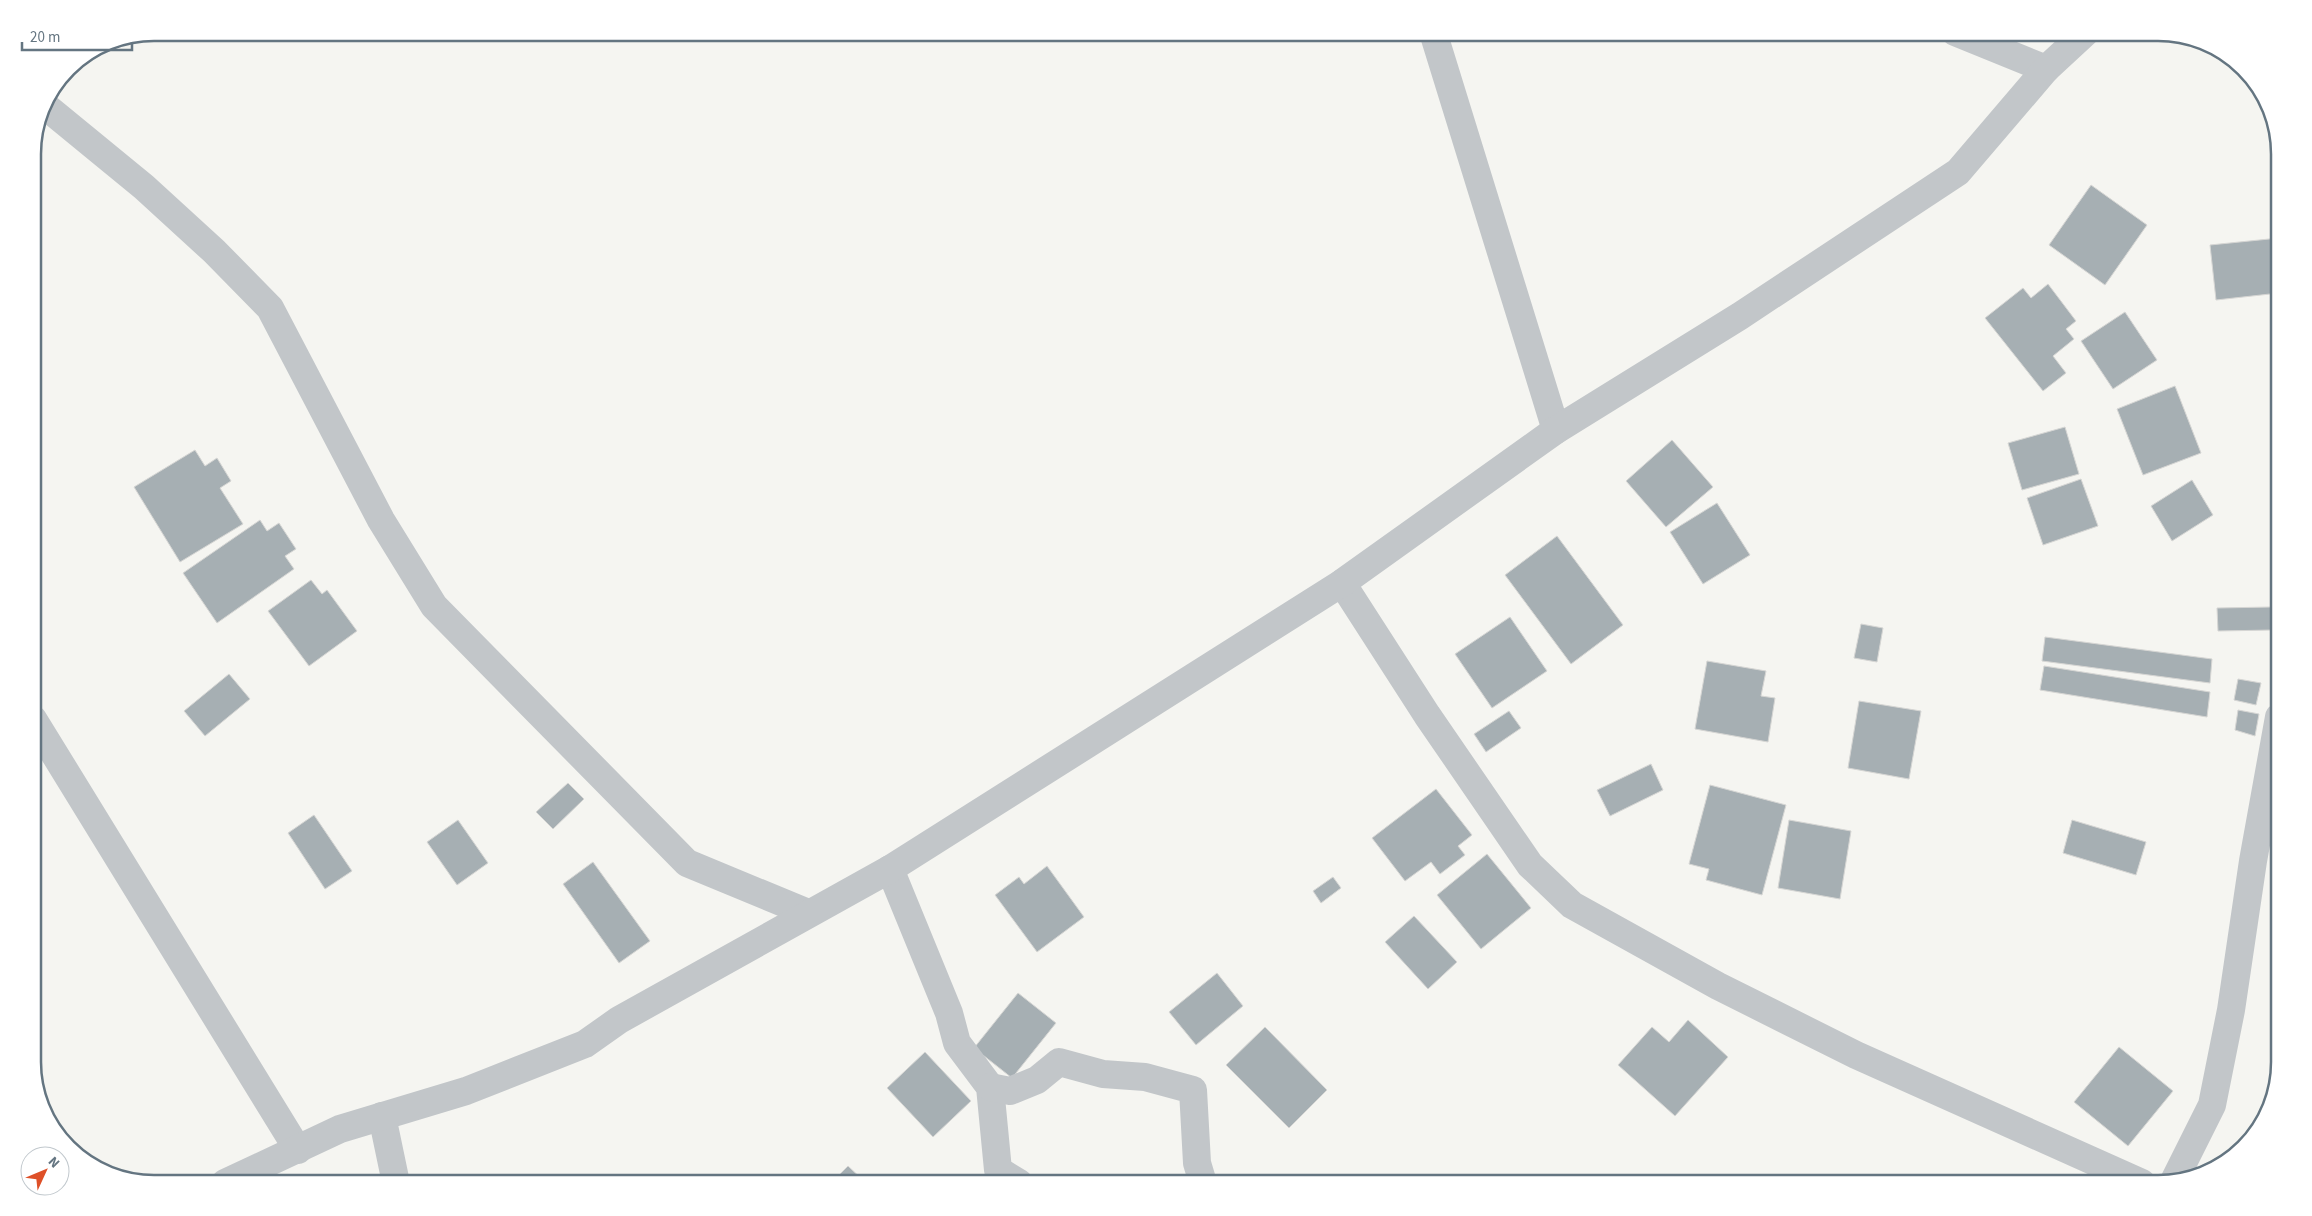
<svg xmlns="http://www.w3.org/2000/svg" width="2312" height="1216" font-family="'Source Sans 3',sans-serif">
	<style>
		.building { fill: #a6afb3; stroke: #d6d6d4 }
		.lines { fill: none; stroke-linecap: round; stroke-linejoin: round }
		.street { stroke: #c2c6c9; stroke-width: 28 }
		.rim { fill: none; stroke: #647581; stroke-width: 2.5 }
	</style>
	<rect width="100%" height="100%" fill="#f5f5f1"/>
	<!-- building -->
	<g class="building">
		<path d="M 2091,185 L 2147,225 L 2105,285 L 2049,245 Z"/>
		<path d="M 2279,238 L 2279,293 L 2216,300 L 2210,245 Z"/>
		<path d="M 2048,284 L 2076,321 L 2066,329 L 2074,339 L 2053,356 L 2066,373 L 2043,391 L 1985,318 L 2023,288 L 2031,298 Z"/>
		<path d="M 2125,312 L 2157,360 L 2113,389 L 2081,341 Z"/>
		<path d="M 2175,386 L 2201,453 L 2143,475 L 2117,409 Z"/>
		<path d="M 2065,427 L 2079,474 L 2022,490 L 2008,443 Z"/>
		<path d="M 1672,440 L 1713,487 L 1666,527 L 1626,481 Z"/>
		<path d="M 195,450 L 205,466 L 217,458 L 231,481 L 220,488 L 243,524 L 180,562 L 134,487 Z"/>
		<path d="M 2081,479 L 2098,526 L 2043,545 L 2027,498 Z"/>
		<path d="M 2192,480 L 2213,515 L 2172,541 L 2151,506 Z"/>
		<path d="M 1717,503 L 1750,555 L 1703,584 L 1670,532 Z"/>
		<path d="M 260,520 L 267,531 L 279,523 L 296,549 L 285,556 L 294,569 L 217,623 L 183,573 Z"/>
		<path d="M 1557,536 L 1623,625 L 1571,664 L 1505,575 Z"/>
		<path d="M 311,580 L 322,594 L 327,590 L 357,631 L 309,666 L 268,611 Z"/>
		<path d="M 2271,607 L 2272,630 L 2218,631 L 2217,608 Z"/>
		<path d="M 1510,617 L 1547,671 L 1492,708 L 1455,654 Z"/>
		<path d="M 1861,624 L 1883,628 L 1877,662 L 1854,658 Z"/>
		<path d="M 2045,637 L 2212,659 L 2210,683 L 2042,661 Z"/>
		<path d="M 1707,661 L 1766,671 L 1761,696 L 1775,698 L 1768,742 L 1695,729 Z"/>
		<path d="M 2044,666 L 2210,692 L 2207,717 L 2040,690 Z"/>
		<path d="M 229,674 L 250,699 L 205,736 L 184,711 Z"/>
		<path d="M 2238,679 L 2261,683 L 2256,705 L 2234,700 Z"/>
		<path d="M 1859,701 L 1921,711 L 1909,779 L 1848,768 Z"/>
		<path d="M 2238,710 L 2259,714 L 2255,736 L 2235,730 Z"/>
		<path d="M 1509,711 L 1521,728 L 1486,752 L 1474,734 Z"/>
		<path d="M 1651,764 L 1663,790 L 1610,816 L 1597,790 Z"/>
		<path d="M 568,783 L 584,799 L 553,829 L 536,812 Z"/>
		<path d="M 1710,785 L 1786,805 L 1762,895 L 1706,880 L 1709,869 L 1689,864 Z"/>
		<path d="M 1436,789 L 1472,835 L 1458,846 L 1465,855 L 1440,874 L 1431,862 L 1405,881 L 1372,838 Z"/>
		<path d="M 314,815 L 352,871 L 325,889 L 288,833 Z"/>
		<path d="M 458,820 L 488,863 L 457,885 L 427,842 Z"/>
		<path d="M 1789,820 L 1851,831 L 1840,899 L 1778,888 Z"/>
		<path d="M 2072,820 L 2146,842 L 2136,875 L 2063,853 Z"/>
		<path d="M 1487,854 L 1531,908 L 1481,949 L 1437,895 Z"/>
		<path d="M 593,862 L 650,941 L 619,963 L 563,884 Z"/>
		<path d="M 1047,866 L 1084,917 L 1037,952 L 995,895 L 1019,877 L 1024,884 Z"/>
		<path d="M 1333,877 L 1341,888 L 1321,903 L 1313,891 Z"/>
		<path d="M 1414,916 L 1457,962 L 1428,989 L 1385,942 Z"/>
		<path d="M 1217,973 L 1243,1006 L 1196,1045 L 1169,1012 Z"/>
		<path d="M 1018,993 L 1056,1023 L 1012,1078 L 974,1048 Z"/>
		<path d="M 1688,1020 L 1728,1057 L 1675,1116 L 1618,1065 L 1652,1027 L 1669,1042 Z"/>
		<path d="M 1265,1027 L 1327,1090 L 1289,1128 L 1226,1065 Z"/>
		<path d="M 2119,1047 L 2173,1091 L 2128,1146 L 2074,1102 Z"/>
		<path d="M 925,1052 L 971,1101 L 933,1137 L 887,1088 Z"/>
		<path d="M 848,1166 L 866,1183 L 831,1183 Z"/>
	</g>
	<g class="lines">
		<!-- street -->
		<g class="street">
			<path d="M 1433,32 L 1556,430"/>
			<path d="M 1955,32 L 2046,69"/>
			<path d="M 44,105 L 144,187 L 214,251 L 270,308 L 381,520 L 434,606 L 687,863 L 808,913"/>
			<path d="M 1342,583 L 1427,715 L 1530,865 L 1572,905 L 1718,986 L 1856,1055 L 2142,1183"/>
			<path d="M 33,719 L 298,1150"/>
			<path d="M 890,869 L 949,1013 L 957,1043 L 990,1087 L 998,1170 L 1019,1183"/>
			<path d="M 990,1087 L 1010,1091 L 1037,1080 L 1059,1062 L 1103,1074 L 1145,1077 L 1193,1090 L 1197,1163 L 1203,1183"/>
			<path d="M 382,1116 L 396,1183"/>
			<path d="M 2175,1179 L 2212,1105 L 2231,1010 L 2253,861 L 2279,717"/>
			<path d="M 225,1183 L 340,1129 L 466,1091 L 585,1044 L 619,1020 L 890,869 L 1342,583 L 1556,430 L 1740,316 L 1958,172 L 2046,69 L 2086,32"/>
		</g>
	</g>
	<!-- crop -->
	<path d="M0 0H2312V1216H0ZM154 41H2158A113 113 0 0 1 2271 154V1062A113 113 0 0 1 2158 1175H154A113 113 0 0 1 41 1062V154A113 113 0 0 1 154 41Z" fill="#fff" fill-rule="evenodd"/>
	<path class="rim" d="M154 41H2158A113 113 0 0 1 2271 154V1062A113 113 0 0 1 2158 1175H154A113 113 0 0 1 41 1062V154A113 113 0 0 1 154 41Z"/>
	<!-- north arrow -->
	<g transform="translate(45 1171) rotate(46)"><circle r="24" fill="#ffffff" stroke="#c1c8cd"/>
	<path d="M0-4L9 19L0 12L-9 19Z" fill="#de5028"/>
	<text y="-8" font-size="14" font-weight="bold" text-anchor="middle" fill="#647581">N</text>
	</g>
	<!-- scale -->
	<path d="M22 42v8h110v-8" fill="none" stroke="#647581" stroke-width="2.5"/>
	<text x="30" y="42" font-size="15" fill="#647581" stroke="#ffffff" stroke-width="4" paint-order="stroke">20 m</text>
</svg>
